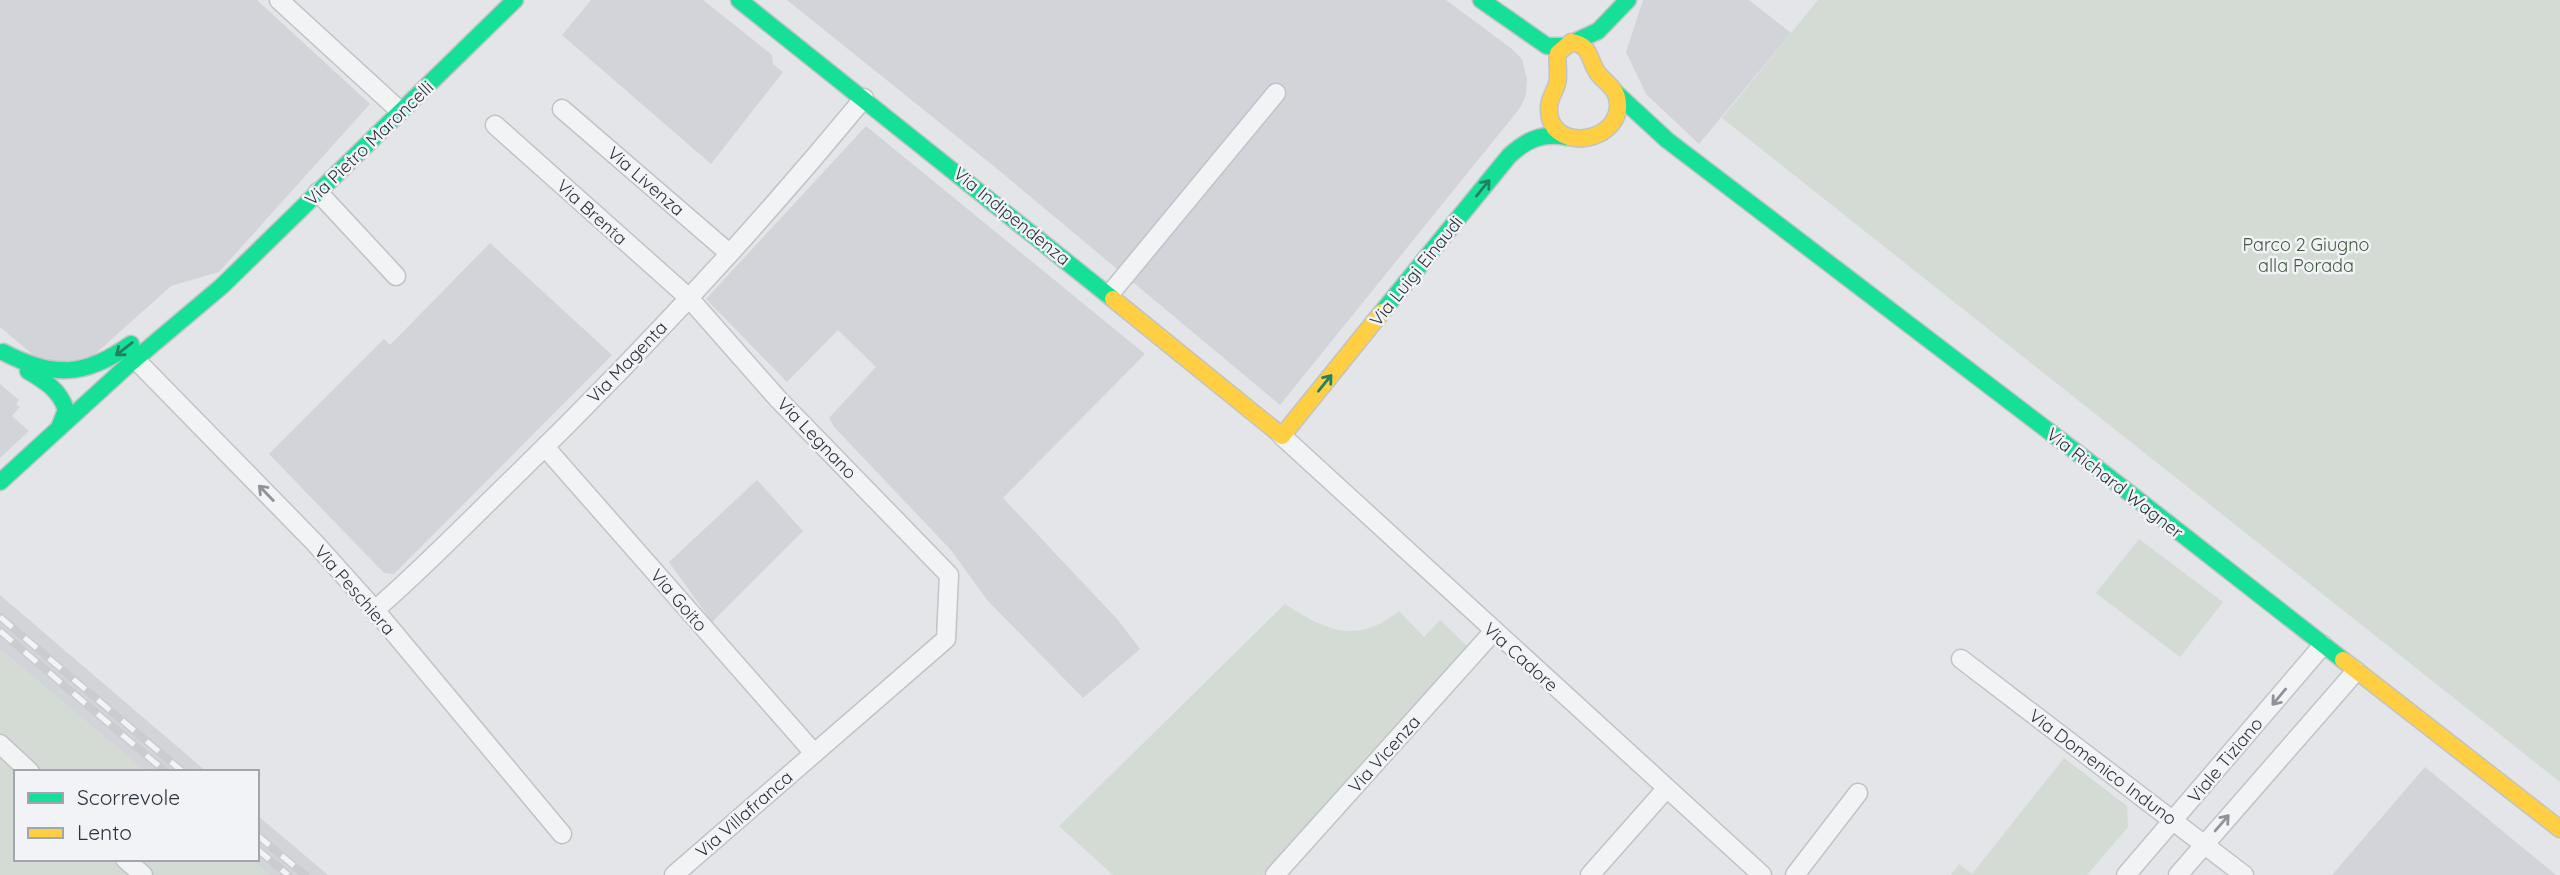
<svg xmlns="http://www.w3.org/2000/svg" width="2560" height="875" font-family="Quicksand,sans-serif">
	<style>
		.built { fill: #d2d4da }
		.green { fill: #d4dad4 }
		.lines { fill: none; stroke-linecap: round; stroke-linejoin: round }
		.street-casing { stroke: #c1c3c6; stroke-width: 21 }
		.fast-casing { stroke: #c1c3c6; stroke-width: 19 }
		.slow-casing { stroke: #c1c3c6; stroke-width: 19 }
		.street { stroke: #f2f3f4; stroke-width: 18 }
		.fast { stroke: #16e098; stroke-width: 16 }
		.slow { stroke: #ffcf43; stroke-width: 16 }
		.rail-casing { stroke: #cbcccf; stroke-width: 8 }
		.rail { stroke: #f1f3f6; stroke-width: 5; stroke-dasharray: 16; stroke-linecap: butt }
		.oneway { stroke: #228066 }
		.oneway2 { stroke: #8f9299 }
		.labels { text-anchor: middle; dominant-baseline: central; stroke-width: 5; stroke-linejoin: round; paint-order: stroke }
		.street-label { font-size: 18px; fill: #2c323e; stroke: #f1f3f6 }
		.park-label { font-size: 18px; fill: #3f593b; stroke: #f1f3f6 }
	</style>
	<rect width="100%" height="100%" fill="#e3e5e8"/>
	<!-- built -->
	<g class="built">
		<path d="M 0,0 L 257,0 L 370,104 L 219,272 L 171,286 L 94,355 L 66,363 L 33,355 L 0,327 Z"/>
		<path d="M 591,0 L 703,0 L 772,55 L 773,64 L 783,72 L 711,164 L 562,35 Z"/>
		<path d="M 787,0 L 1446,0 L 1512,49 L 1522,59 L 1527,79 L 1526,95 L 1520,108 L 1280,405 L 996,168 Z"/>
		<path d="M 1643,0 L 1749,0 L 1791,33 L 1699,144 L 1646,94 L 1626,52 Z"/>
		<path d="M 866,126 L 1145,354 L 1003,498 L 1118,620 L 1140,649 L 1083,698 L 988,601 L 950,549 L 834,427 L 829,418 L 876,367 L 838,330 L 787,382 L 706,299 Z"/>
		<path d="M 490,243 L 612,355 L 394,574 L 384,573 L 269,454 L 384,339 L 390,345 Z"/>
		<path d="M 0,384 L 19,400 L 16,404 L 20,407 L 12,416 L 29,431 L 0,458 Z"/>
		<path d="M 757,480 L 803,531 L 712,622 L 669,562 Z"/>
		<path d="M 0,595 L 207,772 L 146,772 L 0,649 Z"/>
		<path d="M 2425,767 L 2556,875 L 2332,875 Z"/>
		<path d="M 257,815 L 328,875 L 269,875 L 250,859 L 257,859 Z"/>
	</g>
	<!-- green -->
	<g class="green">
		<path d="M 1818,0 L 2560,0 L 2560,782 L 1722,118 Z"/>
		<path d="M 2139,539 L 2223,602 L 2180,657 L 2096,593 Z"/>
		<path d="M 1285,604 C 1326,631 1357,645 1399,611 L 1424,637 L 1440,620 L 1467,646 L 1263,875 L 1113,875 L 1059,826 Z"/>
		<path d="M 0,649 L 146,772 L 16,772 L 16,859 L 250,859 L 269,875 L 0,875 Z"/>
		<path d="M 2064,758 L 2127,806 L 2128,827 L 2087,875 L 1951,875 L 1959,864 L 1972,874 Z"/>
	</g>
	<g class="lines">
		<!-- street casing -->
		<g class="street-casing">
			<g id="street">
				<path d="M 279,0 L 400,111"/>
				<path d="M 562,109 L 729,253"/>
				<path d="M 495,125 L 689,298 L 778,399 L 949,575 L 946,639 L 674,875"/>
				<path d="M 318,192 L 396,276"/>
				<path d="M 1109,295 L 1276,93"/>
				<path d="M 135,359 L 314,542 L 375,610 L 562,834"/>
				<path d="M 1282,436 L 1762,875"/>
				<path d="M 545,447 L 814,753"/>
				<path d="M 375,610 C 420,571 463,527 506,485 C 632,363 752,234 864,98"/>
				<path d="M 1961,659 L 2244,875"/>
				<path d="M 0,744 L 30,772"/>
				<path d="M 125,859 L 143,875"/>
				<path d="M 1275,875 L 1493,632"/>
				<path d="M 1590,875 L 1666,789"/>
				<path d="M 1795,875 L 1858,793"/>
				<path d="M 2126,875 L 2323,645"/>
				<path d="M 2178,875 L 2356,671"/>
			</g>
		</g>
		<!-- fast casing -->
		<g class="fast-casing">
			<g id="fast">
				<path d="M 739,0 L 1113,299"/>
				<path d="M 1481,0 L 1547,46 L 1562,46"/>
				<path d="M 1574,42 L 1598,31 L 1628,0"/>
				<path d="M 1615,92 L 1667,140 L 2105,474 L 2343,660"/>
				<path d="M 1382,312 L 1509,156 C 1527,139 1542,133 1567,137"/>
				<path d="M 3,352 C 53,378 85,377 131,344"/>
				<path d="M 28,371 C 45,381 60,390 66,410 L 59,428"/>
				<path d="M 0,482 L 126,367 L 222,286 L 515,0"/>
			</g>
		</g>
		<!-- slow casing -->
		<g class="slow-casing">
			<g id="slow">
				<path d="M 1571,42 C 1591,45 1588,58 1597,72 C 1603,81 1614,86 1617,97 C 1628,142 1550,156 1549,110 C 1548,101 1554,93 1557,84 C 1560,74 1556,63 1558,53 Z"/>
				<path d="M 1113,299 L 1282,436 L 1382,312"/>
				<path d="M 2343,660 L 2560,829"/>
			</g>
		</g>
		<!-- street -->
		<use href="#street" class="street"/>
		<!-- fast -->
		<use href="#fast" class="fast"/>
		<!-- slow -->
		<use href="#slow" class="slow"/>
		<!-- rail casing -->
		<g class="rail-casing">
			<g id="rail">
				<path d="M 0,617 L 183,772"/>
				<path d="M 0,631 L 166,772"/>
				<path d="M 257,835 L 305,875"/>
				<path d="M 257,849 L 288,875"/>
			</g>
		</g>
		<!-- rail -->
		<use href="#rail" class="rail"/>
	</g>
	<!-- one-way arrows -->
	<defs><path id="oneway-shaft" d="M-6 0H5M1.5-3L5.5 0L1.5 3" fill="none" stroke-width="1.6" stroke-linecap="round" stroke-linejoin="round" transform="scale(1.75)"/></defs>
	<g class="oneway">
		<use href="#oneway-shaft" transform="translate(1483 188) rotate(-51)"/>
		<use href="#oneway-shaft" transform="translate(124 349) rotate(142)"/>
		<use href="#oneway-shaft" transform="translate(1325 383) rotate(-51)"/>
	</g>
	<g class="oneway2">
		<use href="#oneway-shaft" transform="translate(266 493) rotate(-134)"/>
		<use href="#oneway-shaft" transform="translate(2279 697) rotate(130)"/>
		<use href="#oneway-shaft" transform="translate(2222 823) rotate(-49)"/>
	</g>
	<g class="labels">
		<!-- street labels -->
		<g class="street-label">
			<text transform="translate(369 143) rotate(-44)">Via Pietro Maroncelli</text>
			<text transform="translate(646 181) rotate(41)">Via Livenza</text>
			<text transform="translate(592 212) rotate(42)">Via Brenta</text>
			<text transform="translate(1012 216) rotate(39)">Via Indipendenza</text>
			<text transform="translate(1416 271) rotate(-51)">Via Luigi Einaudi</text>
			<text transform="translate(627 362) rotate(-46)">Via Magenta</text>
			<text transform="translate(817 438) rotate(46)">Via Legnano</text>
			<text transform="translate(2115 483) rotate(38)">Via Richard Wagner</text>
			<text transform="translate(355 590) rotate(49)">Via Peschiera</text>
			<text transform="translate(679 600) rotate(49)">Via Goito</text>
			<text transform="translate(1521 657) rotate(42)">Via Cadore</text>
			<text transform="translate(1384 754) rotate(-48)">Via Vicenza</text>
			<text transform="translate(2225 760) rotate(-50)">Viale Tiziano</text>
			<text transform="translate(2103 767) rotate(37)">Via Domenico Induno</text>
			<text transform="translate(744 814) rotate(-41)">Via Villafranca</text>
		</g>
		<!-- park labels -->
		<g class="park-label">
			<text x="2306" y="244">Parco 2 Giugno<tspan x="2306" dy="21">alla Porada</tspan></text>
		</g>
	</g>
	<!-- legend -->
	<rect x="14" y="770" width="245" height="91" fill="#f1f3f6" stroke="#a2a6ac" stroke-width="2"/>
	<rect x="28" y="793" width="35" height="10" fill="#16e098" stroke="#a2a6ac" stroke-width="2"/>
	<text x="77" y="805" font-size="21" fill="#2c323e">Scorrevole</text>
	<rect x="28" y="828" width="35" height="10" fill="#ffcf43" stroke="#a2a6ac" stroke-width="2"/>
	<text x="77" y="840" font-size="21" fill="#2c323e">Lento</text>
</svg>
